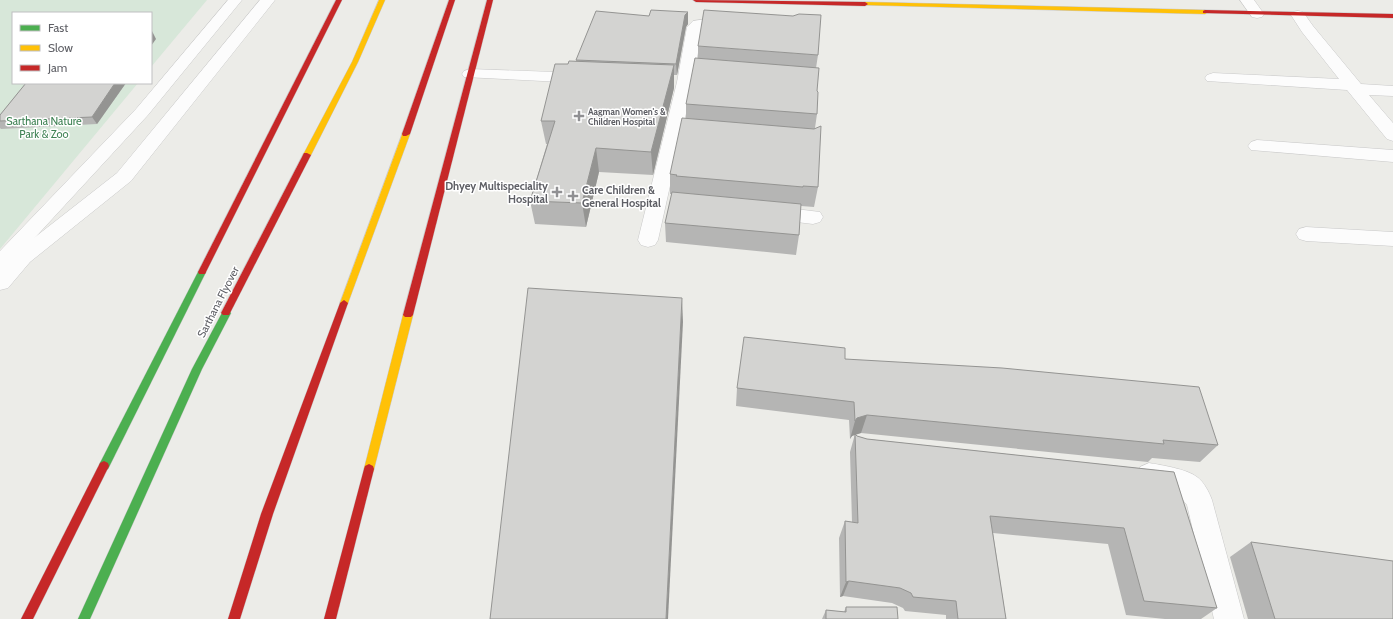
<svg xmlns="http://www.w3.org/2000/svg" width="1393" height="619" font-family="Cabin,sans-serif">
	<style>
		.green { fill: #d7e7d9 }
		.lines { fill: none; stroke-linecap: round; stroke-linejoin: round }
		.lane-casing { stroke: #c8c8c8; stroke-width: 1 }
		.street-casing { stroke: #c8c8c8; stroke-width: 1 }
		.fast-casing { stroke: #c9c9ca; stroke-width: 1 }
		.slow-casing { stroke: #c9c9ca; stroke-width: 1 }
		.jam-casing { stroke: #c9c9ca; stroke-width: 1 }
		.lane { fill: #fcfcfc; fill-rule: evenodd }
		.street { fill: #fcfcfc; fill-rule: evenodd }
		.fast { fill: #4caf50; fill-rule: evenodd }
		.slow { fill: #ffc107; fill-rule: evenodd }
		.jam { fill: #c62828; fill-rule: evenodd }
		.wall { fill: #b5b5b4 }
		.shaded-wall { fill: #949492 }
		.building { fill: #d3d3d1; stroke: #949492 }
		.poi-dot { fill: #909093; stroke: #fff; stroke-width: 1.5 }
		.labels { text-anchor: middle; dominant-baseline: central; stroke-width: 3; stroke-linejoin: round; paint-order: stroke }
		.far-poi-label { font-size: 9px; font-weight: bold; fill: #5e5f65; stroke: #fff; text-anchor: start }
		.park-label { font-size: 11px; fill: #3f8254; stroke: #fff }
		.poi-label { font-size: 11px; font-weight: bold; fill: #5e5f65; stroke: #fff; text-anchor: end }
		.street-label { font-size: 11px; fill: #5e5f65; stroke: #fff }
	</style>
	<rect width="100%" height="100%" fill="#ecece8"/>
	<!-- green -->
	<path class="green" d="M 0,0 L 207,0 L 151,67 L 151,13 L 13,13 L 13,83 L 138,83 L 0,249 Z"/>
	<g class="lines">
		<!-- lane casing -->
		<g class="lane-casing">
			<path id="lane" d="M 228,0 L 242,0 L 148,115 L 7,268 L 0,270 L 0,251 L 136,109 Z"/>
		</g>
		<!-- street casing -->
		<g class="street-casing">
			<g id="street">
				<path d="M 260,0 L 275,0 L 131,181 L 30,262 L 8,288 L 0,290 L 0,268 L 16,252 L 117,173 Z"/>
				<path d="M 1240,0 L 1254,0 L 1264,14 L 1262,17 L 1257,18 L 1252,17 Z"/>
				<path d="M 1298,11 L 1303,12 L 1313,26 L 1361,84 L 1393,86 L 1393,96 L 1369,95 L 1393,123 L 1393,141 L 1387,139 L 1347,90 L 1207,81 L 1205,78 L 1207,75 L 1213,73 L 1339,79 L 1302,32 L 1291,15 L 1293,12 Z"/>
				<path d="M 713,18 L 738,22 L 741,25 L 738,28 C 727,31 713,23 702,29 L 693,82 L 658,240 L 655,245 L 648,247 L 641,245 L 638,240 L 677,82 L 687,27 L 693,21 Z"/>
				<path d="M 470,69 L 582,73 L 588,75 L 590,78 L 588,81 L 582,83 L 464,77 L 462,74 L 464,71 Z"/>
				<path d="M 1257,140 L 1393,150 L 1393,162 L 1251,150 L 1248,146 L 1251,142 Z"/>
				<path d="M 771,206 L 820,212 L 823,217 L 820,222 L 813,224 L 764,218 L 761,213 L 764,208 Z"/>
				<path d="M 1306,227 L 1393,232 L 1393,246 L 1306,241 L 1299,239 L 1296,234 L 1299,229 Z"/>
				<path d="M 1149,463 C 1161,465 1187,469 1197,477 C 1204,482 1209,492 1212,500 L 1244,619 L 1214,619 L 1187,505 C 1184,502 1181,496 1177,493 C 1166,486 1152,488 1140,483 L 1136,475 L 1140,467 Z"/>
			</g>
		</g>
		<!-- fast casing -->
		<g class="fast-casing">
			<g id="fast">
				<path d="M 202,269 L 206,272 L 108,469 L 104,471 L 100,469 L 99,466 L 100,463 L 198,272 Z"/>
				<path d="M 226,310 L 229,311 L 231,313 L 202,369 L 90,619 L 78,619 L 192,369 L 223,311 Z"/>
			</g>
		</g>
		<!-- slow casing -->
		<g class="slow-casing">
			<g id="slow">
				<path d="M 379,0 L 385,0 L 358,62 L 311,155 L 307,157 L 304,157 L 303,155 L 352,62 Z"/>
				<path d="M 865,2 L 1205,10 L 1208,12 L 1205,14 L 863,5 L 863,3 Z"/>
				<path d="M 403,132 L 406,132 L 410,134 L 348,303 L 347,305 L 341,305 L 340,303 Z"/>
				<path d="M 408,312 L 411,313 L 413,315 L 374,469 L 373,472 L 369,474 L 365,472 L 364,469 L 403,315 L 405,313 Z"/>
			</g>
		</g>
		<!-- jam casing -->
		<g class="jam-casing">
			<g id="jam">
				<path d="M 336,0 L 342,0 L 205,274 L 199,274 L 198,272 Z"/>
				<path d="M 449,0 L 455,0 L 410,134 L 406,136 L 403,136 L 402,134 Z"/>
				<path d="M 487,0 L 493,0 L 413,315 L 411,317 L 405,317 L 403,315 Z"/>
				<path d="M 693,0 L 865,2 L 868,4 L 865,6 L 696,2 Z"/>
				<path d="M 1205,10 L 1393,14 L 1393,18 L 1203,13 L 1203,11 Z"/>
				<path d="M 304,153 L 307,153 L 311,155 L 229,315 L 223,315 L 221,313 Z"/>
				<path d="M 344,300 L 348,303 L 273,514 L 240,619 L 228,619 L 261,514 L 340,303 Z"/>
				<path d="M 104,461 L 108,463 L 109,466 L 33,619 L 21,619 L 100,463 Z"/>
				<path d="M 369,464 L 373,466 L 374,469 L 336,619 L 324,619 L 364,469 L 365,466 Z"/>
			</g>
		</g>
		<!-- lane -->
		<use href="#lane" class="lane"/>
		<!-- street -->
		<use href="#street" class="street"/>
		<!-- fast -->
		<use href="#fast" class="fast"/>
		<!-- slow -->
		<use href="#slow" class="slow"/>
		<!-- jam -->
		<use href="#jam" class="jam"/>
	</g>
	<!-- wall -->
	<g class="wall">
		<path d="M 688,12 L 688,24 L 686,27 L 677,75 L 674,75 L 674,88 L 653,175 L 599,172 L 586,227 L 535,224 L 530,201 L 547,144 L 546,144 L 541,121 L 568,64 L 576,61 L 576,60 L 649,16 Z"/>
		<path d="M 698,46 L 818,55 L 816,68 L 817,114 L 815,128 L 818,187 L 814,207 L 801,206 L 799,235 L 796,255 L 666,242 L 665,223 L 672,194 L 670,194 L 670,174 L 686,118 L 686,104 L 698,58 Z"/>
		<path d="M 26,83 L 126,83 L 97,124 L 1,129 L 0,128 L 0,115 Z"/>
		<path d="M 845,359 L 1218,445 L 1200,462 L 1152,458 L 1148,462 L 861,433 L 856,434 L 857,436 L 867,439 L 1174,472 L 1217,608 L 1201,619 L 1165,619 L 1126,615 L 1108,544 L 993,533 L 1006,619 L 946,619 L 946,615 L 905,611 L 903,608 L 892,603 L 843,596 L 840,597 L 839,538 L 845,521 L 852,522 L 850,452 L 855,434 L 852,436 L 850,439 L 849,420 L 736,406 L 737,388 Z"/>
		<path d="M 1251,542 L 1393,619 L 1248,619 L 1230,557 Z"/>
		<path d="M 846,607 L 898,619 L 822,619 L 826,610 L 844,612 Z"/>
	</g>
	<!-- shaded-wall -->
	<g class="shaded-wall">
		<path d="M 688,12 L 688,24 L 686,27 L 677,75 L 676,64 L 685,15 Z"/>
		<path d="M 152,31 L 156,39 L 151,46 L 151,33 Z"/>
		<path d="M 674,65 L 674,88 L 653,175 L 651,152 Z"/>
		<path d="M 115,83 L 126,83 L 97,124 L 92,117 Z"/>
		<path d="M 596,148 L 599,172 L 586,227 L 582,203 Z"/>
		<path d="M 682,298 L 683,322 L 668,619 L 666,619 Z"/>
		<path d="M 867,415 L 861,433 L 852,436 L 850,439 L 855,421 L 857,418 Z"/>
		<path d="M 849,581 L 843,596 L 840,597 L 846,582 Z"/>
	</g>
	<!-- building -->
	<g class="building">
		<path d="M 651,10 L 688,12 L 685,15 L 676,64 L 576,60 L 596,11 L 649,16 Z"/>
		<path d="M 704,10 L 793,16 L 799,14 L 821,15 L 818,55 L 698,46 Z"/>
		<path d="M 695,58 L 819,68 L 817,91 L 818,92 L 817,114 L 686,104 Z"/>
		<path d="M 569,61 L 674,65 L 651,152 L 596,148 L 582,203 L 530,201 L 555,121 L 541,121 L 555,64 L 568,64 Z"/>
		<path d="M 26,83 L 115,83 L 92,117 L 0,121 L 0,115 Z"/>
		<path d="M 682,118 L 814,129 L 821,126 L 818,187 L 803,186 L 803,187 L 676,176 L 677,175 L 670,174 Z"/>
		<path d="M 672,192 L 801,204 L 799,235 L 665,223 Z"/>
		<path d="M 528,288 L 682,298 L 666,619 L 490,619 Z"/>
		<path d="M 744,337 L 845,348 L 845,359 L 1002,368 L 1199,387 L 1218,445 L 1163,440 L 1164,444 L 867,415 L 857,418 L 855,421 L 854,402 L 737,388 Z"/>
		<path d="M 855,434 L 857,436 L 867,439 L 1174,472 L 1217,608 L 1144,601 L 1124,528 L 990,516 L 1006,619 L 958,619 L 956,601 L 913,597 L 911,593 L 900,588 L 849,581 L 846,582 L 845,521 L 858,523 Z"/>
		<path d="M 1251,542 L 1393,561 L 1393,619 L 1275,619 Z"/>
		<path d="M 846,607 L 897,607 L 898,619 L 826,619 L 826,610 L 846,612 Z"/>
	</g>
	<!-- markers -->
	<g class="poi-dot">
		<path d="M577 110h4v4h4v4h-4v4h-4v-4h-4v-4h4z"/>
		<path d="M555 186h4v4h4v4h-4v4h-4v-4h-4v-4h4z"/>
		<path d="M571 190h4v4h4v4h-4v4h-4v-4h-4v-4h4z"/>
	</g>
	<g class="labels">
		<!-- far-poi labels -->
		<g class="far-poi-label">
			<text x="588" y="111">Aagman Women's &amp;<tspan x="588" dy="10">Children Hospital</tspan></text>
		</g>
		<!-- park labels -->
		<g class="park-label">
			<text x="44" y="121">Sarthana Nature<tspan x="44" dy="13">Park &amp; Zoo</tspan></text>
		</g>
		<!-- poi labels -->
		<g class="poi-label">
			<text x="548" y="186">Dhyey Multispeciality<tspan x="548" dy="13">Hospital</tspan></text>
			<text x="582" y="190" text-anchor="start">Care Children &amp;<tspan x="582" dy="13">General Hospital</tspan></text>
		</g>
		<!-- street labels -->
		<g class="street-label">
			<text transform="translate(218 302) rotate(-63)">Sarthana Flyover</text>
		</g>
	</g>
	<!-- legend -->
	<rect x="12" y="12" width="140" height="72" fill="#ffffff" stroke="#bfbfc1"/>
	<rect x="20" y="25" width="20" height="6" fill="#4caf50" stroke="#bfbfc1"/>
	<text x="48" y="32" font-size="12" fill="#5e5f65">Fast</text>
	<rect x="20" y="45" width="20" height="6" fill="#ffc107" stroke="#bfbfc1"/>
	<text x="48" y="52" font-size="12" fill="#5e5f65">Slow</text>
	<rect x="20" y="65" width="20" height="6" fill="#c62828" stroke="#bfbfc1"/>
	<text x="48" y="72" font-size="12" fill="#5e5f65">Jam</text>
</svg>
